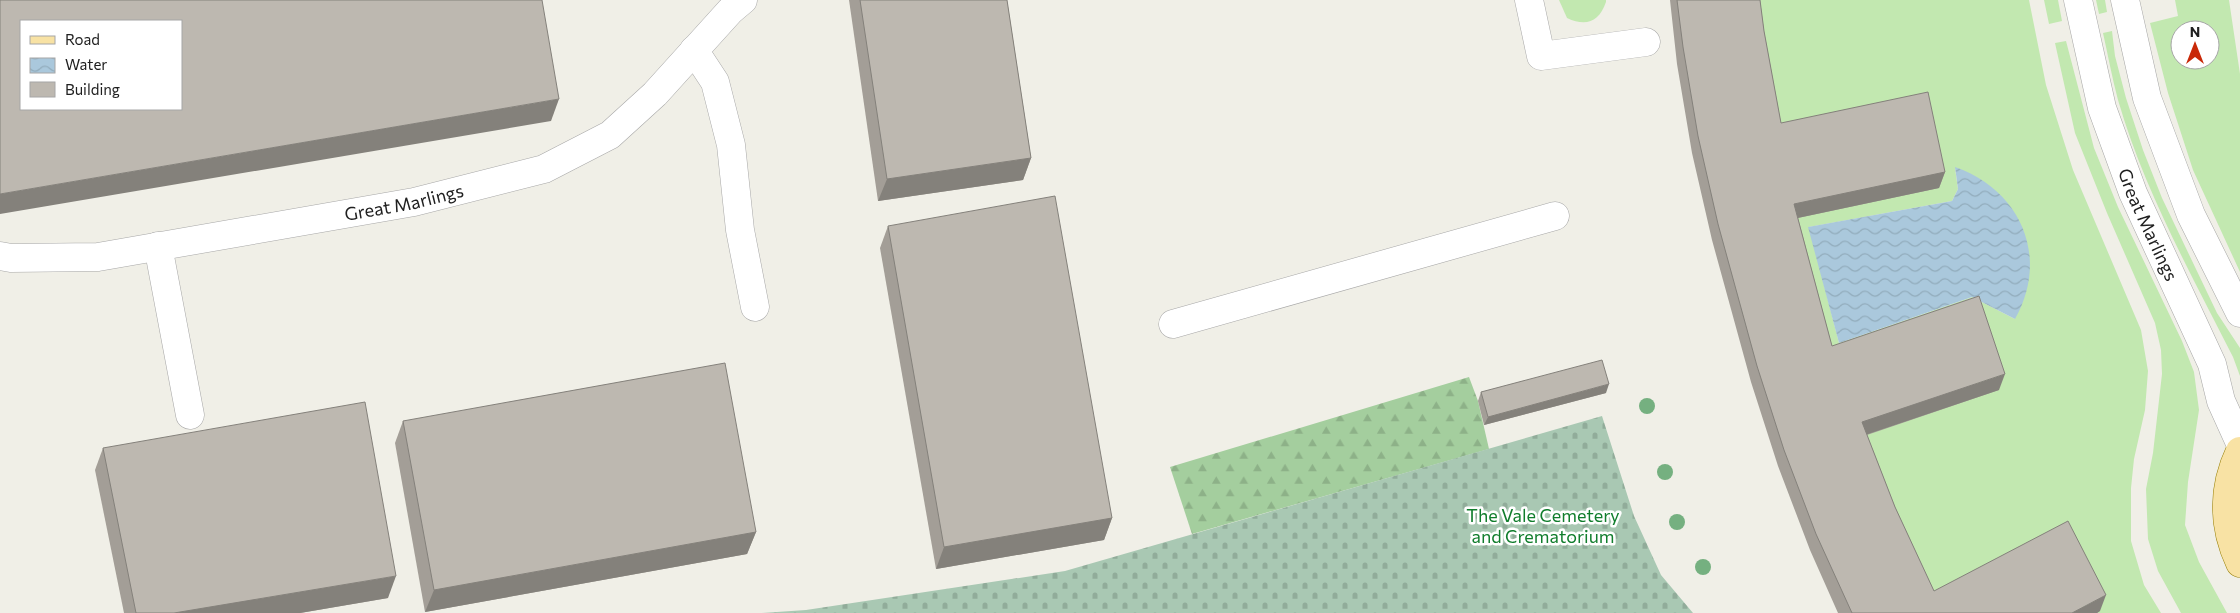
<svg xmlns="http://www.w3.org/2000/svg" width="2240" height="613" font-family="Commissioner,sans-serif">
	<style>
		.grass { fill: #c2e8b0; fill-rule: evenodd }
		.forest { fill: url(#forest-firs) }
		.cemetery { fill: url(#cemetery-stones) }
		.water { fill: url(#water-waves) }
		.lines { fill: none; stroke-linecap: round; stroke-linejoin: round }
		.minor-casing { stroke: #a7a7a7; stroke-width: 29 }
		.major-casing { stroke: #977f06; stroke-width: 29 }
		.minor { stroke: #fff; stroke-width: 28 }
		.major { stroke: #f8e2a4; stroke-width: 28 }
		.tree { fill: #75b080 }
		.wall { fill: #a39e97 }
		.shaded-wall { fill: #84817b }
		.building { fill: #bdb8b0; stroke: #84817b; fill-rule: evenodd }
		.labels { text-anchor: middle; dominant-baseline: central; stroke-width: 5; stroke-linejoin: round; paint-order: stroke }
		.street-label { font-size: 18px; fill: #202020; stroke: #fff }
		.park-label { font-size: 18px; fill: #107d2c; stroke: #fff }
	</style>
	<defs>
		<pattern id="forest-firs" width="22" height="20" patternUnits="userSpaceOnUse" patternTransform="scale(1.25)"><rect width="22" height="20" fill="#a4ce9e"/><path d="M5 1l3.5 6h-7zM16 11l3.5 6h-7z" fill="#8db188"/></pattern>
		<pattern id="cemetery-stones" width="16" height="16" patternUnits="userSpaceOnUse" patternTransform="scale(1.25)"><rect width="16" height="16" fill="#a9c8b3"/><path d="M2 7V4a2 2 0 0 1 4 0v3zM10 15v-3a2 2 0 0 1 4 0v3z" fill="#91ac9a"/></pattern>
		<pattern id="water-waves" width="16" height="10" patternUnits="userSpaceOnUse" patternTransform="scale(1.25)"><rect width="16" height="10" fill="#aac8dc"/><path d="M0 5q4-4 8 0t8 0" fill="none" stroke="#92acbc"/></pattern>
	</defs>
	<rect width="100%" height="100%" fill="#f0efe7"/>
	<!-- grass -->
	<g class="grass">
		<path d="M 1559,0 L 1606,0 L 1606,2 C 1599,22 1586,27 1567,18 Z"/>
		<path d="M 1752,0 L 2029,0 L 2046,85 L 2073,170 L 2141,330 L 2148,371 L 2145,410 L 2134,459 L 2131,488 L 2131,541 L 2144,585 L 2161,613 L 2097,613 L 2100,611 L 1928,607 L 1826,362 L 1775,139 ZM 1955,168 L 2015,319 L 1972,297 L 1839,343 L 1809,227 L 1952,201 L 1958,189 Z"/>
		<path d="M 2044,0 L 2058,0 L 2062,21 L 2049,24 Z"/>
		<path d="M 2096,0 L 2105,0 L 2107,12 L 2099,14 Z"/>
		<path d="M 2175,0 L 2229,0 L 2240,74 L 2240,272 L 2193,170 L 2168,93 L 2150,23 L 2178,16 ZM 2180,30 L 2210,30 L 2210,60 L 2180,60 Z"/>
		<path d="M 2112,31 L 2115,56 L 2126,98 L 2143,150 L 2162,198 L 2217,313 L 2240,348 L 2240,376 L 2233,357 C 2191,274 2144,190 2118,100 C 2112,78 2108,55 2103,33 Z"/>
		<path d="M 2066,41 L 2094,148 L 2118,207 L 2182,341 L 2194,372 L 2199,410 L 2188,482 L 2185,525 L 2199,562 L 2227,613 L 2181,613 L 2158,571 L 2148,539 L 2146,489 L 2153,453 L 2162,374 L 2161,350 L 2155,323 L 2107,213 L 2075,133 L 2055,43 Z"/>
	</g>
	<!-- forest -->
	<path class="forest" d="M 1469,377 L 1478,401 L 1489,449 L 1192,534 L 1170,467 Z"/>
	<!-- cemetery -->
	<path class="cemetery" d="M 1602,416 L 1634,516 L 1661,575 L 1693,613 L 762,613 L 806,610 L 1065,571 Z"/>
	<!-- water -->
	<path class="water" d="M 1955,167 C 2021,190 2050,257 2015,319 L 1972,297 L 1839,343 L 1808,227 L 1952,201 L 1958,189 Z"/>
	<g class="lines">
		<!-- minor casing -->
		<g class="minor-casing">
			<g id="minor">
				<path d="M 1529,0 L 1541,56 L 1646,42"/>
				<path id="s1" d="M 2078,0 L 2102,108 L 2133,193 L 2212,364 L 2221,401 L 2240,443"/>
				<path d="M 2125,0 L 2147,98 L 2191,215 L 2240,313"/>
				<path d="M 694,50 L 715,82 L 731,145 L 740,230 L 755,307"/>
				<path d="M 158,246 L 190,415"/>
				<path id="s2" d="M 0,256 L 11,258 L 98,257 L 414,202 L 544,169 L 610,135 L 655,94 L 730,11 L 743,0"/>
				<path d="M 1173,324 L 1555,216"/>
			</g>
		</g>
		<!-- major casing -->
		<g class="major-casing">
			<path id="major" d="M 2240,451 C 2222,489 2222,525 2240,563"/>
		</g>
		<!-- minor -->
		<use href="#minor" class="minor"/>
		<!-- major -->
		<use href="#major" class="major"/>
	</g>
	<!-- trees -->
	<g class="tree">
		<circle cx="1647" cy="406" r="8"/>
		<circle cx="1665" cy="472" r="8"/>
		<circle cx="1677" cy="522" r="8"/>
		<circle cx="1703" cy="567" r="8"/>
	</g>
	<!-- wall -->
	<g class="wall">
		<path d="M 849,0 L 1007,0 L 1031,158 L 1023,180 L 878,201 Z"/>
		<path d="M 1670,0 L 1760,0 L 1764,31 L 1781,123 L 1945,172 L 1939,188 L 1798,218 L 1832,346 L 1999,390 L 1867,435 L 1895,507 L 1934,591 L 2100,611 L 2097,613 L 1838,613 L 1810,550 L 1778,466 L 1751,382 L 1712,240 L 1692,153 L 1677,64 Z"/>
		<path d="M 888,226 L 1112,518 L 1104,540 L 936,569 L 880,248 Z"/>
		<path d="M 1481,392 L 1606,393 L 1484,425 L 1478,401 Z"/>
		<path d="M 403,421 L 756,532 L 747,554 L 425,612 L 395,443 Z"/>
		<path d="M 103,448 L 388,598 L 300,613 L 124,613 L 95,470 Z"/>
	</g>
	<!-- shaded-wall -->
	<g class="shaded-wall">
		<path d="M 559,99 L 551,121 L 0,214 L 0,194 Z"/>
		<path d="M 1031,158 L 1023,180 L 878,201 L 887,179 Z"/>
		<path d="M 1945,172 L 1939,188 L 1788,220 L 1794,204 Z"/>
		<path d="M 2005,374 L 1999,390 L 1856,438 L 1862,422 Z"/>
		<path d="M 1609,384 L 1606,393 L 1484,425 L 1488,417 Z"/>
		<path d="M 1112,518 L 1104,540 L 936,569 L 944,547 Z"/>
		<path d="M 756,532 L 747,554 L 425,612 L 434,590 Z"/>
		<path d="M 396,576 L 388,598 L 300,613 L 174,613 Z"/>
		<path d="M 2106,595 L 2100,611 L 2097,613 L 2072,613 Z"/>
	</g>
	<!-- building -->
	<g class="building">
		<path d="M 0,0 L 542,0 L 559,99 L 0,194 ZM 21,21 L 181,21 L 181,109 L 21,109 Z"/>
		<path d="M 860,0 L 1007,0 L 1031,158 L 887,179 Z"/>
		<path d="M 1677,0 L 1760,0 L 1764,31 L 1781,123 L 1928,92 L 1945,172 L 1794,204 L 1832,346 L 1979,296 L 2005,374 L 1862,422 L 1895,507 L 1934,591 L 2068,521 L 2106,595 L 2072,613 L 1852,613 L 1816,534 L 1784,450 L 1757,366 L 1718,224 L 1698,136 L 1683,47 Z"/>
		<path d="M 1055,196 L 1112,518 L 944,547 L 888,226 Z"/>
		<path d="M 1602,360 L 1609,384 L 1488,417 L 1481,392 Z"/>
		<path d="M 725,363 L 756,532 L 434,590 L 403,421 Z"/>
		<path d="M 365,402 L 396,576 L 174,613 L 136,613 L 103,448 Z"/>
	</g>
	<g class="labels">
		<!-- street labels -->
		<g class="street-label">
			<text stroke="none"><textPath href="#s2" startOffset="409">Great Marlings</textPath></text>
			<text stroke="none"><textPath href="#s1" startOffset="236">Great Marlings</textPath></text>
		</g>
		<!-- park labels -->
		<g class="park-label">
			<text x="1543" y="515">The Vale Cemetery<tspan x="1543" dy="21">and Crematorium</tspan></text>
		</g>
	</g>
	<!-- legend -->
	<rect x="20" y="20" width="162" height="90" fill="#ffffff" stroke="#a6a6a6"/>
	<rect x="30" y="36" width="25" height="8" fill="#f8e2a4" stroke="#a6a6a6"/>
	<text x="65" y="45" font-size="15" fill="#202020">Road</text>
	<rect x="30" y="58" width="25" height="15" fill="url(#water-waves)" stroke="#a6a6a6"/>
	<text x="65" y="70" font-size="15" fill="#202020">Water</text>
	<rect x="30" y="82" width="25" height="15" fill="#bdb8b0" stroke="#a6a6a6"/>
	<text x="65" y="95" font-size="15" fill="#202020">Building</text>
	<!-- north arrow -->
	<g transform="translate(2195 45)"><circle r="24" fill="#ffffff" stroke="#a6a6a6"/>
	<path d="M0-4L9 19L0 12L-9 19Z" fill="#c92908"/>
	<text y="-8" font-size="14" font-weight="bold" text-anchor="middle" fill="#202020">N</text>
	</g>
</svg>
